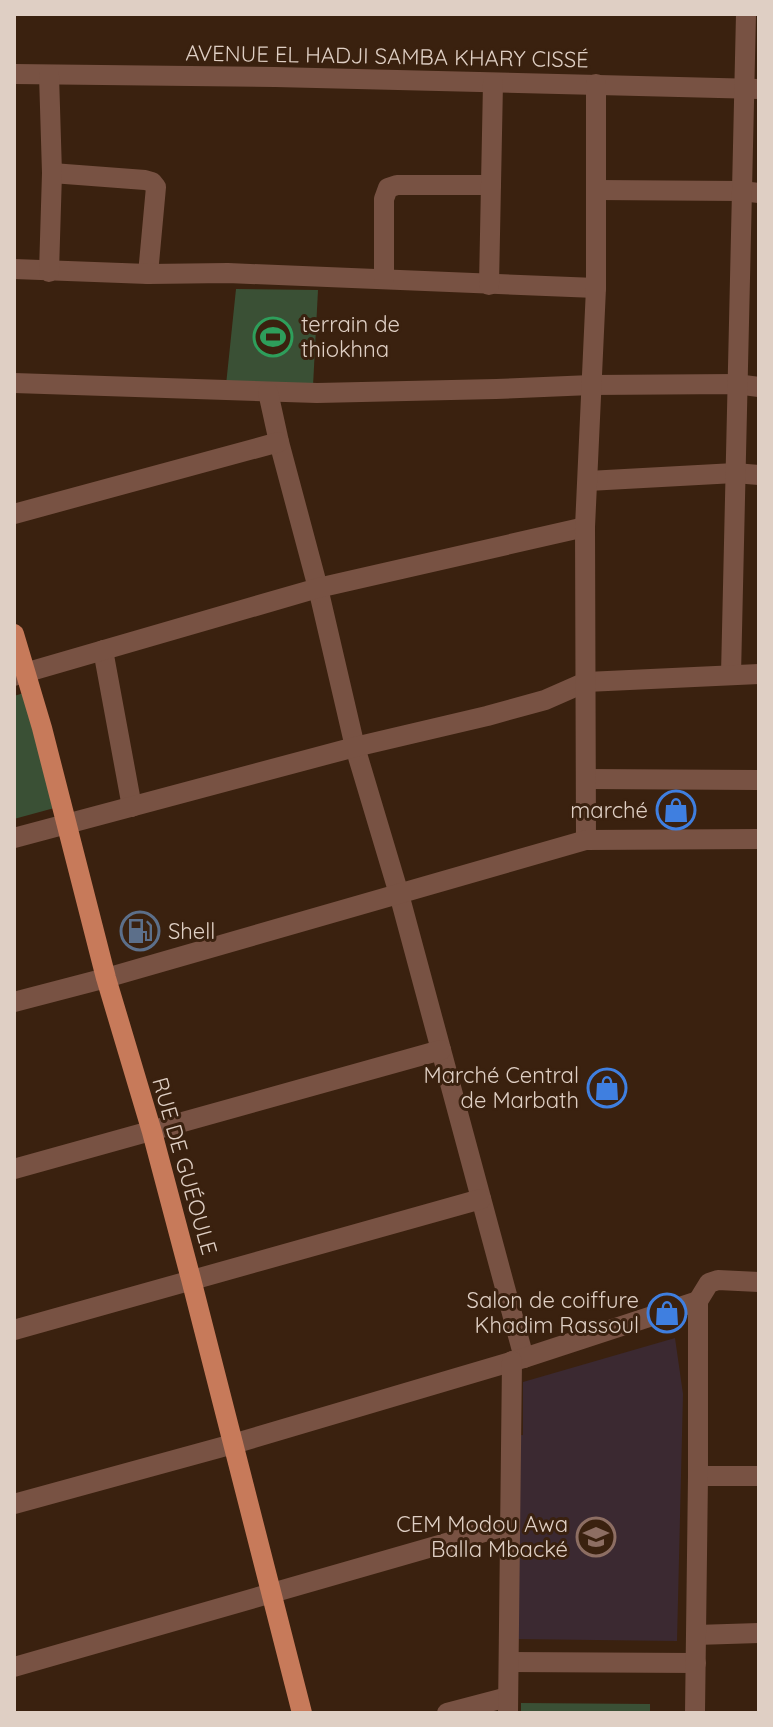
<svg xmlns="http://www.w3.org/2000/svg" width="773" height="1727" font-family="Quicksand,sans-serif">
	<style>
		.education { fill: #3b2931 }
		.green { fill: #3a5035 }
		.lines { fill: none; stroke-linecap: round; stroke-linejoin: round }
		.minor { stroke: #785243; stroke-width: 20 }
		.major { stroke: #c77a5a; stroke-width: 20 }
		.labels { text-anchor: middle; dominant-baseline: central; stroke-width: 6; stroke-linejoin: round; paint-order: stroke }
		.street-label { font-size: 22px; fill: #dfcfc4; stroke: #3a210f }
		.poi-label { font-size: 22px; fill: #dfcfc4; stroke: #3a210f; text-anchor: end }
	</style>
	<rect width="100%" height="100%" fill="#3a210f"/>
	<!-- education -->
	<path class="education" d="M 675,1338 L 683,1394 L 677,1641 L 513,1639 L 512,1436 L 523,1435 L 523,1382 Z"/>
	<!-- green -->
	<g class="green">
		<path d="M 236,289 L 318,290 L 313,386 L 226,385 Z"/>
		<path d="M 27,692 L 58,807 L 14,819 L 14,696 Z"/>
		<path d="M 521,1703 L 650,1704 L 650,1713 L 521,1713 Z"/>
	</g>
	<g class="lines">
		<!-- minor -->
		<g class="minor">
			<path d="M 14,74 L 275,77 L 759,89"/>
			<path d="M 52,173 L 145,180 L 152,182 L 156,187 L 148,274"/>
			<path d="M 597,190 L 741,191 L 759,193"/>
			<path d="M 14,269 L 148,274 L 228,273 L 596,288"/>
			<path d="M 49,272 L 52,173 L 49,75"/>
			<path d="M 384,279 L 384,199 L 388,188 L 397,185 L 491,185"/>
			<path d="M 489,285 L 493,83"/>
			<path d="M 14,383 L 317,393 L 496,389 L 591,385 L 736,384 L 759,387"/>
			<path d="M 268,392 L 279,442 L 318,588 L 355,747 L 399,894 L 524,1358"/>
			<path d="M 588,481 L 735,473 L 759,475"/>
			<path d="M 14,514 L 279,442"/>
			<path d="M 103,650 L 132,807"/>
			<path d="M 731,675 L 746,14"/>
			<path d="M 14,676 L 318,588 L 585,527"/>
			<path d="M 586,779 L 759,780"/>
			<path d="M 14,838 L 355,747 L 487,716 L 545,700 L 586,682 L 759,674"/>
			<path d="M 586,840 L 585,527 L 596,288 L 596,84"/>
			<path d="M 14,1002 L 106,978 L 586,840 L 759,839"/>
			<path d="M 14,1169 L 441,1050"/>
			<path d="M 14,1330 L 481,1199"/>
			<path d="M 698,1476 L 759,1476"/>
			<path d="M 14,1504 L 233,1444 L 524,1358 L 698,1301"/>
			<path d="M 696,1635 L 759,1633"/>
			<path d="M 509,1662 L 696,1663"/>
			<path d="M 14,1667 L 509,1525"/>
			<path d="M 447,1713 L 508,1697"/>
			<path d="M 508,1713 L 512,1361"/>
			<path d="M 695,1713 L 698,1476 L 698,1301 L 709,1283 L 718,1280 L 759,1282"/>
		</g>
		<!-- major -->
		<path class="major" d="M 14,634 L 42,728 L 106,978 L 152,1132 L 191,1279 L 302,1713"/>
	</g>
	<!-- icons -->
	<defs>
		<g id="stadium-ring" transform="scale(2)"><circle r="9.5" fill="#3a210f" stroke="#2e9e5b" stroke-width="1.5"/><path d="M0-5a6.5 5 0 1 0 0 10a6.5 5 0 1 0 0-10ZM-3.5-1.8h7v3.6h-7Z" fill="#2e9e5b"/></g>
		<g id="shop-ring" transform="scale(2)"><circle r="9.5" fill="#3a210f" stroke="#3f7fe0" stroke-width="1.5"/><path d="M-5-2.5h2.3a2.7 3.5 0 0 1 5.4 0H5L5.5 6h-11ZM-1.5-2.5h3a1.5 2.3 0 0 0-3 0Z" fill="#3f7fe0"/></g>
		<g id="fuel-ring" transform="scale(2)"><circle r="9.5" fill="#3a210f" stroke="#5c6f8a" stroke-width="1.5"/><path d="M-5.5-6h7V0h2V4h1.3V-2.5L3-4.5l.8-.8L6-3V5H2.5V1h-1V6h-7ZM-4.2-4.7v3.2H.2V-4.7Z" fill="#5c6f8a"/></g>
		<g id="school-ring" transform="scale(2)"><circle r="9.5" fill="#3a210f" stroke="#8d6e63" stroke-width="1.5"/><path d="M0-5L7-2L0 1L-7-2ZM-4 1L0 2.5L4 1V4Q0 6-4 4Z" fill="#8d6e63"/></g>
	</defs>
	<g fill-rule="evenodd">
		<use href="#stadium-ring" x="273" y="337"/>
		<use href="#shop-ring" x="676" y="810"/>
		<use href="#fuel-ring" x="140" y="931"/>
		<use href="#shop-ring" x="607" y="1088"/>
		<use href="#shop-ring" x="667" y="1313"/>
		<use href="#school-ring" x="596" y="1537"/>
	</g>
	<g class="labels">
		<!-- street labels -->
		<g class="street-label">
			<text transform="translate(387 56) rotate(1)">AVENUE EL HADJI SAMBA KHARY CISSÉ</text>
			<text transform="translate(185 1166) rotate(74)">RUE DE GUÉOULE</text>
		</g>
		<!-- poi labels -->
		<g class="poi-label">
			<text x="301" y="324" text-anchor="start">terrain de<tspan x="301" dy="25">thiokhna</tspan></text>
			<text x="648" y="810">marché</text>
			<text x="168" y="931" text-anchor="start">Shell</text>
			<text x="579" y="1075">Marché Central<tspan x="579" dy="25">de Marbath</tspan></text>
			<text x="639" y="1300">Salon de coiffure<tspan x="639" dy="25">Khadim Rassoul</tspan></text>
			<text x="568" y="1524">CEM Modou Awa<tspan x="568" dy="25">Balla Mbacké</tspan></text>
		</g>
	</g>
	<!-- border -->
	<rect width="773" height="1727" fill="none" stroke="#dfcfc4" stroke-width="32"/>
</svg>
